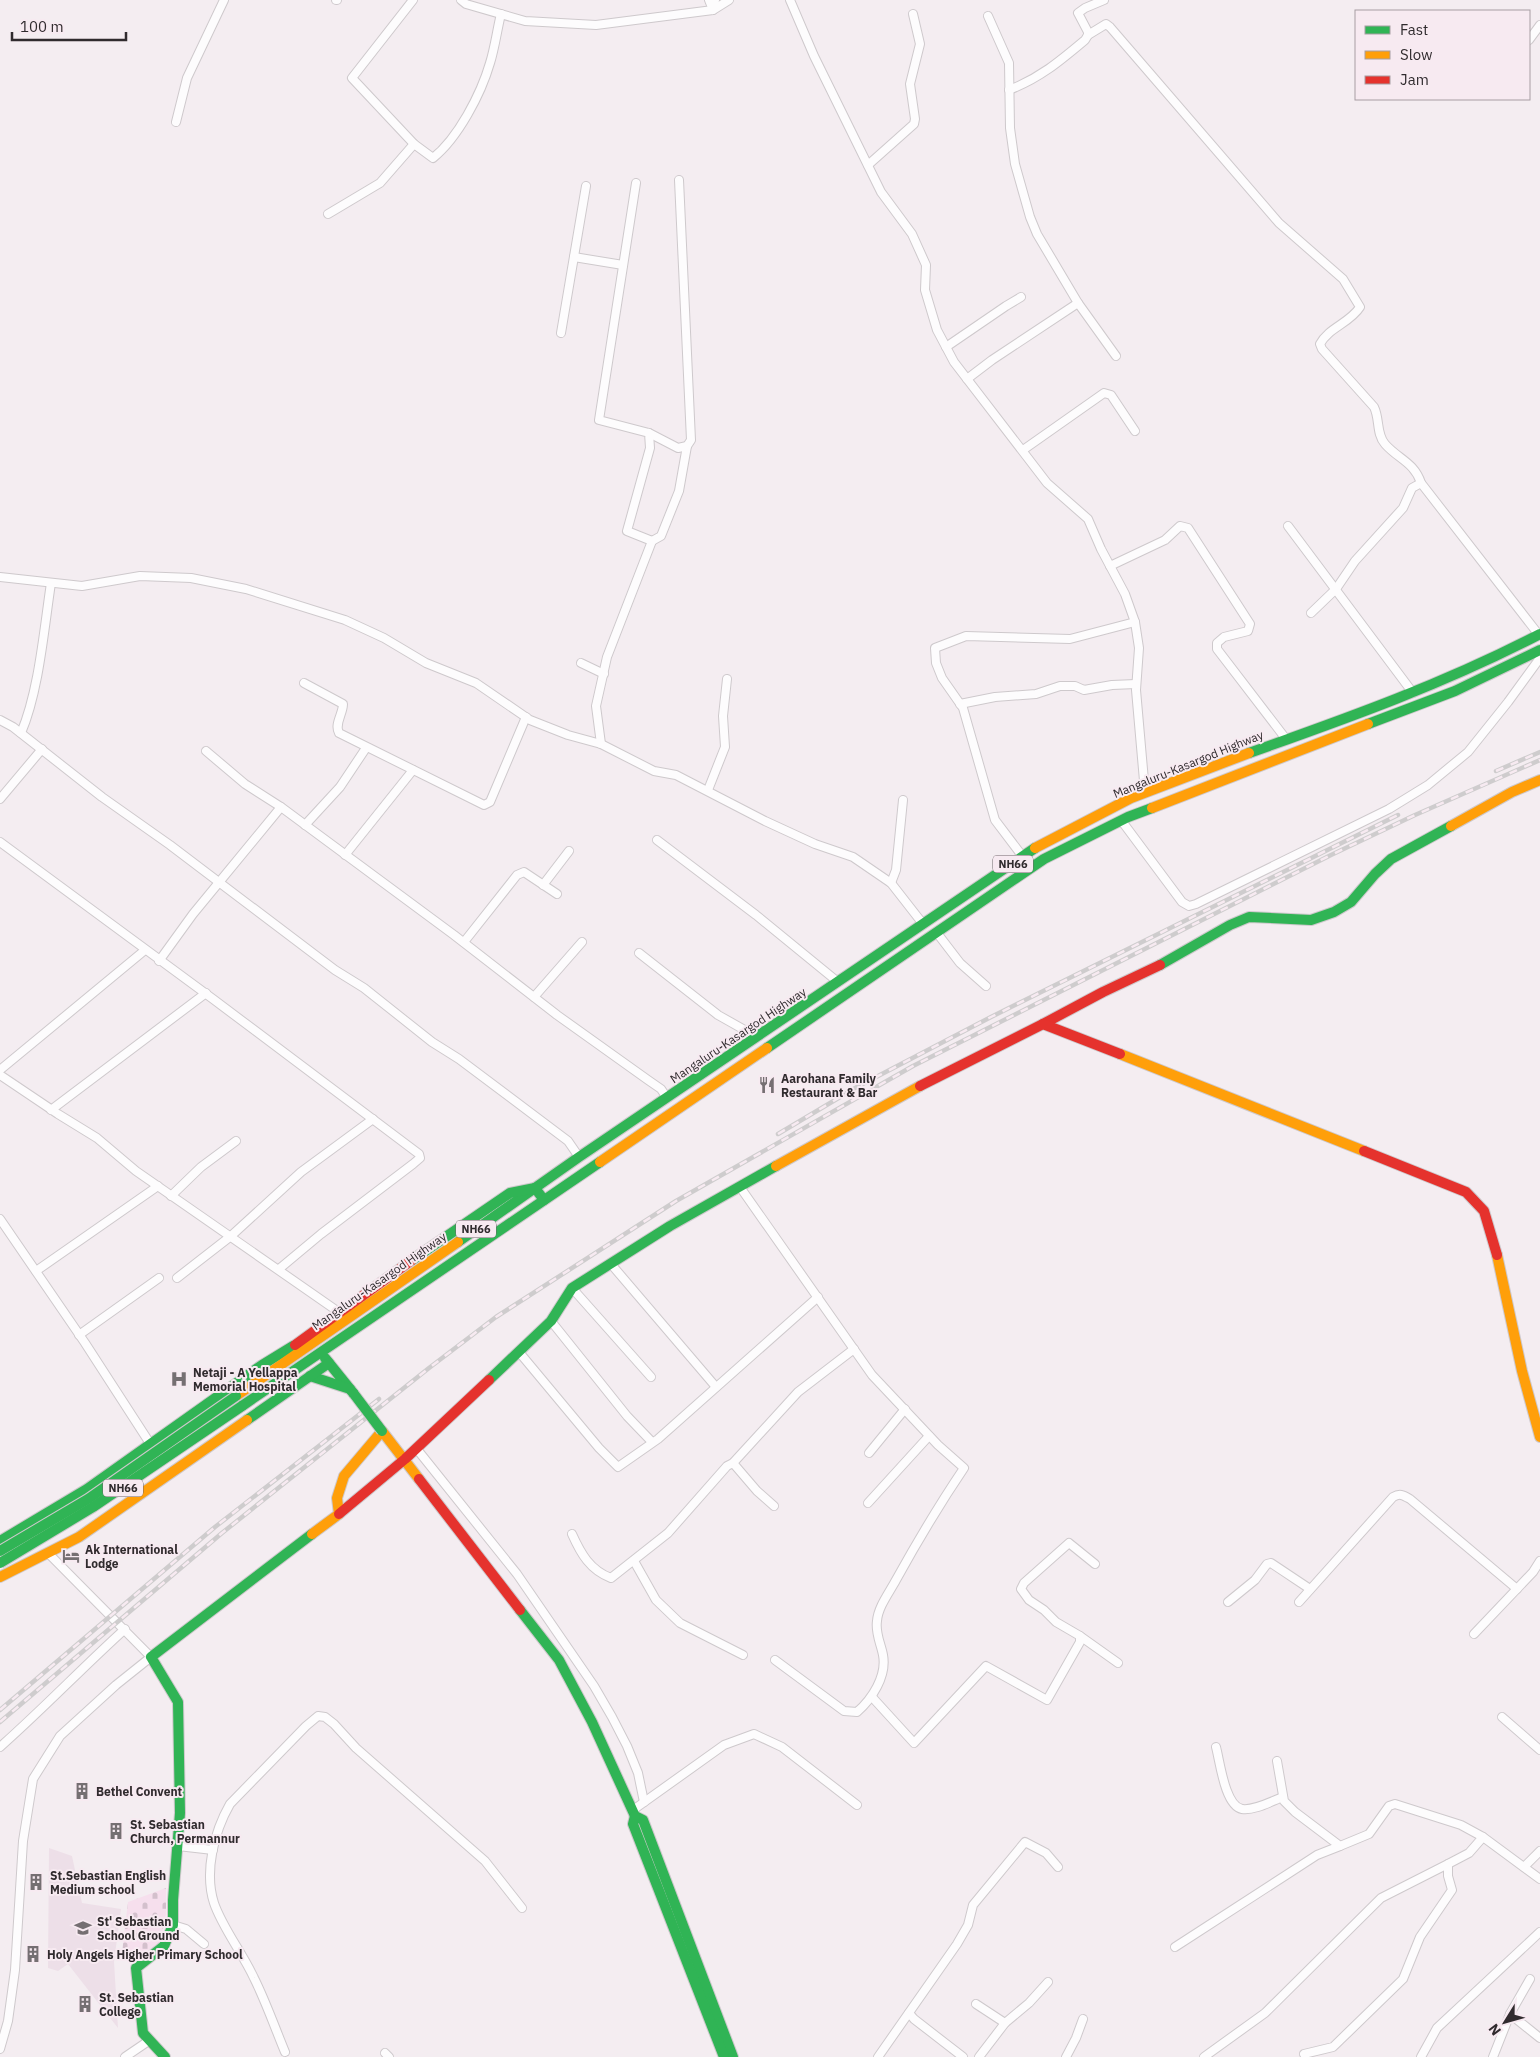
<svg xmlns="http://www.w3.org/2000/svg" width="1540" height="2057" font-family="'IBM Plex Sans',sans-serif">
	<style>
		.built { fill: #eddfe8 }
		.cemetery { fill: url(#cemetery-stones) }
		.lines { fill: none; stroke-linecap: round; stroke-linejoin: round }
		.street-casing { stroke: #cec9cc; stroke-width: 10 }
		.fast-casing { stroke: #cec9cc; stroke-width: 12 }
		.slow-casing { stroke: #cec9cc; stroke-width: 12 }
		.jam-casing { stroke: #cec9cc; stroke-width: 12 }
		.street { stroke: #fdfcfd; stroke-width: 8 }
		.fast { stroke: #30b455; stroke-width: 10 }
		.slow { stroke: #ff9f0a; stroke-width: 10 }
		.jam { stroke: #e5322d; stroke-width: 10 }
		.rail-casing { stroke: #cecccd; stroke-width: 4.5 }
		.rail { stroke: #f7eaf1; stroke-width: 2.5; stroke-dasharray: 8; stroke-linecap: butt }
		.fast-bridge-casing { stroke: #cec9cc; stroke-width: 12; stroke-linecap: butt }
		.fast-bridge { stroke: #30b455; stroke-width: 10 }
		.labels { text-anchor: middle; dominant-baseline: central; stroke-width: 4; stroke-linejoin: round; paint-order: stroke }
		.shield { fill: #f7eaf1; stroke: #6c6468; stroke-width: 1 }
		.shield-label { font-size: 11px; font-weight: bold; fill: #302b2e }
		.street-label { font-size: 12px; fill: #302b2e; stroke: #f7eaf1 }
		.poi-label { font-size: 12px; font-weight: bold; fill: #302b2e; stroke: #f7eaf1; text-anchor: start }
	</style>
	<defs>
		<pattern id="cemetery-stones" width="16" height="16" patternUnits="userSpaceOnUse" patternTransform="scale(1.25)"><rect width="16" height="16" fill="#f6dfed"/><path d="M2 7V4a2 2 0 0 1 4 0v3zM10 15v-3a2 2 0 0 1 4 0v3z" fill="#d3c0cc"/></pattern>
	</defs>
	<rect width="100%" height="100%" fill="#f4edf1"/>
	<!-- built -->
	<path class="built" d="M 49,1848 L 72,1856 L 82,1903 L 121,1909 L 114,1962 L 118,2028 L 68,1964 L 58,1971 L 48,1968 Z"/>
	<!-- cemetery -->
	<path class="cemetery" d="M 166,1888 L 166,1914 L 160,1944 L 140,1954 L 122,1953 L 128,1902 Z"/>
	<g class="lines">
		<!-- street casing -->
		<g class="street-casing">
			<g id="street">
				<path d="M 336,0 L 337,0"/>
				<path d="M 413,0 L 352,78 L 414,144 L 433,158 C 458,138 481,94 490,63 C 495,47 497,30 501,14"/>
				<path d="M 461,0 L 466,4 L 525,21 L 596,25 L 713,10 L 715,0"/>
				<path d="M 709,0 L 713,10 L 729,0"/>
				<path d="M 790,0 L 814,56 L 881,192 L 912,234 L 926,265 L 925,290 L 937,330 L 954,362 L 1047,483 L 1088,519 L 1101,549 L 1125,594 L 1135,622 L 1139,648 L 1136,690 L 1145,792"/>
				<path d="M 988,16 L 1009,63 L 1010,128 L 1015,164 L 1030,217 L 1037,234 L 1078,303 L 1116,356"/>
				<path d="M 1088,35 L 1106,24 L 1110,27 L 1279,223 L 1343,279 L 1360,307 C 1350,323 1328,328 1320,344 L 1322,349 L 1374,407 C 1380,419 1376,434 1385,444 C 1398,459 1414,462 1421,483 L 1539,635"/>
				<path d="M 1529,40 L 1540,25"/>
				<path d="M 1009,90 C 1040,78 1060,61 1085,40 L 1088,35 L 1088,32 L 1078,13 L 1085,8 L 1104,0"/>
				<path d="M 176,122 L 187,78 L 224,0"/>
				<path d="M 868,165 L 914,124 L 915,119 L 910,84 L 920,44 L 913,14"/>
				<path d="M 328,214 L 380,183 L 414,144"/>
				<path d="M 574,257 L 623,265"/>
				<path d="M 561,333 L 586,186"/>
				<path d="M 946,347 L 1006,306 L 1021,297"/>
				<path d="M 967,379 L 992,360 L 1078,303"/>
				<path d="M 649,433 L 678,448 L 687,446 L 691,440 L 679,180"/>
				<path d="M 1023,450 L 1104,393 L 1111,395 L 1135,431"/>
				<path d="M 1288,526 L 1413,693"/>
				<path d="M 652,541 L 661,536 L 679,491 L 687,446"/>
				<path d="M 1110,566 L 1165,540 L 1180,526 L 1188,528 L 1250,624 L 1248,631 L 1224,637 L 1217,643 L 1217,649 L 1286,739"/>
				<path d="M 0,577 L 82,586 L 140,576 L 191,578 L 246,589 L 345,620 L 384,638 L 426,663 L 476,683 L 530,720 L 568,735 L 601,744 L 654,771 L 676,775 L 765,821 L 815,844 L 853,857 L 891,883 L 923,924"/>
				<path d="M 1311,613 L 1336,589 L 1355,561 L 1403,508 L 1412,488 L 1421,483"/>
				<path d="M 581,663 L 604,674"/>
				<path d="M 304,683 L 343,704 C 343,714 334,724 339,733 L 484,805 L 490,802 L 526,717"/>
				<path d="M 960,704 L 995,697 L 1036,694 L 1060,686 L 1075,686 L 1084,690 L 1112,685 L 1136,684"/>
				<path d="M 0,720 L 13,727 L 102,797 L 170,845 L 335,970 L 364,988 L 432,1042 L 459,1059 L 568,1141 L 579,1157"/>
				<path d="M 21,733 C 39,691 44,629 51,583"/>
				<path d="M 601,744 L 596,706 L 607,657 L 652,541 L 627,531 L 650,448 L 649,433 L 599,420 L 636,183"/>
				<path d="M 206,751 L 245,784 L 281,807 L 454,935 L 557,1015 L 648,1080 L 661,1089 L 667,1098"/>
				<path d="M 708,790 L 725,747 L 723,716 L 727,679"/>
				<path d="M 0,799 L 42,749"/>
				<path d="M 1121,820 L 1182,902 L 1189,906 L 1196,904 L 1389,809 L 1428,785 L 1468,752 L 1508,702 L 1540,658"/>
				<path d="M 305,825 L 340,787 L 366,748"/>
				<path d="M 657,840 L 756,915 L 838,982"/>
				<path d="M 0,842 L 213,999 L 419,1154 L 420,1158 L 413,1164 L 321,1234 L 279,1269"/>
				<path d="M 345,855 L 413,770"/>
				<path d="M 1023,857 L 995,820 L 963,708 L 942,678 L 936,663 L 935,648 L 966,636 L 1070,639 L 1135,622"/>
				<path d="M 891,883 L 896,870 L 903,800"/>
				<path d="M 543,885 L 569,851"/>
				<path d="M 937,933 L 960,963 L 986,986"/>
				<path d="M 464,942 L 517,875 L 524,872 L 557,894"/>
				<path d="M 639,953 L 718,1015 L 757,1037"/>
				<path d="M 159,961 L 193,914 L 281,807"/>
				<path d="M 534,997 L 582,942"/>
				<path d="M 0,1070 L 145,950"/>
				<path d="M 0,1075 L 58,1114 L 97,1138 L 136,1171 L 343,1315"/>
				<path d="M 51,1110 L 206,993"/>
				<path d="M 740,1187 L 872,1375 L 938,1445 L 964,1468 C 939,1505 917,1542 896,1580 C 889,1593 878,1607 877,1621 C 875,1633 881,1644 883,1655 C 887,1676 872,1699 857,1712 L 844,1711 L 775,1660"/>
				<path d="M 171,1196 L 201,1167 L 236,1141"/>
				<path d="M 0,1219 L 85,1343 L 151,1445"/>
				<path d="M 611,1264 L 716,1387"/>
				<path d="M 36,1271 L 158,1186"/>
				<path d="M 177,1278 L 231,1236 L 301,1172 L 373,1119"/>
				<path d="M 572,1288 L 651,1377"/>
				<path d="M 551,1321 L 627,1416 L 652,1442"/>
				<path d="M 79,1335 L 159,1278"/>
				<path d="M 519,1352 L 599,1448 L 618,1467 L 658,1439 L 818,1297"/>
				<path d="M 416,1448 L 517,1574 L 594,1686 L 612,1717 L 627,1746 L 638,1773 L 644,1802"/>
				<path d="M 869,1453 L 905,1409"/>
				<path d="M 733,1463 L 757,1491 L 774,1506"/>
				<path d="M 868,1503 L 929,1436"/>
				<path d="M 572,1534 C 581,1554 590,1570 611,1578 L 668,1533 L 727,1466 L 733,1463 L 798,1392 L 854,1349"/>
				<path d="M 634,1561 L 656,1600 L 680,1623 L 743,1655"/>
				<path d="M 1228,1602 L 1255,1580 L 1267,1564 L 1271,1563 L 1310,1589"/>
				<path d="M 1299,1602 L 1393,1497 C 1400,1493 1403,1495 1410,1499 L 1517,1589"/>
				<path d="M 1474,1634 L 1533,1572 L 1540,1561"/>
				<path d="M 1080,1636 L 1118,1663"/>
				<path d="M 872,1697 L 914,1743 L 986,1666 L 1047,1700 L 1080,1642 L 1080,1636 L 1056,1622 L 1044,1610 L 1029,1600 L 1021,1589 L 1024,1583 L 1069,1543 L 1095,1564"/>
				<path d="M 1502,1717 L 1540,1750"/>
				<path d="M 0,1747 C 43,1709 83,1667 125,1629"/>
				<path d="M 1216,1747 C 1220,1762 1225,1806 1242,1809 C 1254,1811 1272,1801 1283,1797"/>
				<path d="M 1277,1761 L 1284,1801 L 1295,1812 L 1340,1846 L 1369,1834 L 1389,1806 L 1395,1804 L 1461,1825 L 1483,1837 L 1540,1879"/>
				<path d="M 633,1810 L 724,1745 L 754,1734 L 782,1747 L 857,1805"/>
				<path d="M 178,1846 L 213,1850"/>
				<path d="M 1524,1867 L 1540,1851"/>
				<path d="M 173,1925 L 186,1929 L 204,1944"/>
				<path d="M 1175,1947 L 1317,1855 L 1340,1846"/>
				<path d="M 976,2004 L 1005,2023 L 979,2057"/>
				<path d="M 909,2013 L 914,2019 L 963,2057"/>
				<path d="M 1510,2014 L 1530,1979"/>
				<path d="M 1005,2023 L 1029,2003 L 1048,1982"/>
				<path d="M 0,2049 L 8,2021 L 15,1970 L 23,1841 L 33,1779 L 60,1736 L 116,1685 L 151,1657 L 48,1553"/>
				<path d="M 285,2052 C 275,2028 266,2002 254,1978 C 243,1954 222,1927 214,1903 C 204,1872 214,1832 230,1804 L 306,1726 L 318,1716 L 325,1717 L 334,1724 L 356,1748 L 485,1861 L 522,1908"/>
				<path d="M 385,2053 L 389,2057"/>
				<path d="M 125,2057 L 150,2040"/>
				<path d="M 878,2057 L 957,1944 L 968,1925 L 973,1905 L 1025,1842 L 1046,1853 L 1058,1867"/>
				<path d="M 1066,2057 L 1076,2038 L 1083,2019"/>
				<path d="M 1204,2057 L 1265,2013 L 1381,1898 L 1448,1864"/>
				<path d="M 1306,2057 L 1304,2054 L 1333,2047 L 1403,1979 L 1420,1937 L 1452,1890 L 1448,1876 L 1448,1864 L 1469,1853 L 1483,1837"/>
				<path d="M 1421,2057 L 1437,2028 L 1540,1932"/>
				<path d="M 1493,2057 L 1510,2014 L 1540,2038"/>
			</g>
		</g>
		<!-- fast casing -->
		<g class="fast-casing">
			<g id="fast">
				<path d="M 1368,724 L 1455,691 L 1540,650"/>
				<path d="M 1249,753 C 1348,718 1446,683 1540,634"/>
				<path d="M 1160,965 L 1230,925 L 1249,917 L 1311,920 L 1334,912 L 1351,902 L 1375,874 L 1391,859 L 1451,826"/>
				<path d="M 767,1048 L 1044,859 L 1128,817 L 1152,808"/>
				<path d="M 458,1242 L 579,1157 L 1035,848"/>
				<path d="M 412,1260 L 510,1193 L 535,1188 L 544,1200"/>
				<path d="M 325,1358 L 354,1394"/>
				<path d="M 310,1376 L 350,1389"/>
				<path d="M 489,1380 L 551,1321 L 572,1288 L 670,1226 L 776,1166"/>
				<path d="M 242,1406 L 600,1162"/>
				<path d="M 247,1420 L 329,1363"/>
				<path d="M 0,1541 L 87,1489 L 262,1365 L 293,1346 L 310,1344"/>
				<path d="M 520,1610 L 559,1660 L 592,1722 L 635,1816 L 643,1820 L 733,2057"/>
				<path d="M 635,1816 L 633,1824 L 724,2057"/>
				<path d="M 165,2057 L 143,2033 L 136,1968 L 164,1946 L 173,1925 L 173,1900 L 180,1813 L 178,1702 L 151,1657 L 312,1534"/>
			</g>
		</g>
		<!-- slow casing -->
		<g class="slow-casing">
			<g id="slow">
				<path d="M 1152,808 L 1368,724"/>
				<path d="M 1451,826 L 1512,792 L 1540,780"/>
				<path d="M 1035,848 L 1131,798 L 1249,753"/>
				<path d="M 1120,1054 L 1364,1151"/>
				<path d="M 600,1162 L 767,1048"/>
				<path d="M 776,1166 L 920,1086"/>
				<path d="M 1497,1255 L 1522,1371 L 1540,1437"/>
				<path d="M 236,1396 L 458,1242"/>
				<path d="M 312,1534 L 339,1514 L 337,1498 L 344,1476 L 382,1431 L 419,1479"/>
				<path d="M 0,1577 L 79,1537 L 247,1420"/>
			</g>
		</g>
		<!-- jam casing -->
		<g class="jam-casing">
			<g id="jam">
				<path d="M 1043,1024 L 1103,992 L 1160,965"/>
				<path d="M 920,1086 L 1043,1024 L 1120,1054"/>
				<path d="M 1364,1151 L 1466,1192 L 1484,1211 L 1497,1255"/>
				<path d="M 295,1345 L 412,1260"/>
				<path d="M 419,1479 L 520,1610"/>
				<path d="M 339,1514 L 405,1459 L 489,1380"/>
			</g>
		</g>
		<!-- street -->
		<use href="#street" class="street"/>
		<!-- fast -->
		<use href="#fast" class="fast"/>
		<!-- slow -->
		<use href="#slow" class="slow"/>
		<!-- jam -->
		<use href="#jam" class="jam"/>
		<!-- rail casing -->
		<g class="rail-casing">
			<g id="rail">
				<path d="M 1496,771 L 1540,752"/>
				<path d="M 778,1134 L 857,1087 L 991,1017 L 1398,815"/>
				<path d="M 0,1710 L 215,1527 L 379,1399"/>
				<path d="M 0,1722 L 222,1533 L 429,1368 L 496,1317 L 676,1201 L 913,1066 L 1331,855 L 1415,815 L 1540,760"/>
			</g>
		</g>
		<!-- rail -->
		<use href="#rail" class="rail"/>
		<!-- fast-bridge casing -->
		<g class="fast-bridge-casing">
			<g id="fast-bridge">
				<path d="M 354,1394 L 382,1431"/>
				<path d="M 0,1551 L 88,1499 L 236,1396"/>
				<path d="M 0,1563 L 93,1507 L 242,1406"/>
			</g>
		</g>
		<!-- fast-bridge -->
		<use href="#fast-bridge" class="fast-bridge"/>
	</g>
	<!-- icons -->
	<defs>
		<g id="restaurant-bare" transform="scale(1.35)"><path d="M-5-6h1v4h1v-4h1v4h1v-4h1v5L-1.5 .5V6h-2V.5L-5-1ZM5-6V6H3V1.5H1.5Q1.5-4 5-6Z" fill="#756f72" stroke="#f7eaf1" stroke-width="2.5" paint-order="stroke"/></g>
		<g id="hospital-bare" transform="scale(1.35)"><path d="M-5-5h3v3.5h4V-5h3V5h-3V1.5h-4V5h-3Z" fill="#756f72" stroke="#f7eaf1" stroke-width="2.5" paint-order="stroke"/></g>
		<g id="hotel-bare" transform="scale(1.35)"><path d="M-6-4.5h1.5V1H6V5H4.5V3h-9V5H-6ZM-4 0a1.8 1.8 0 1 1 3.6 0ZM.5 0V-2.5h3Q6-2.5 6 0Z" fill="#756f72" stroke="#f7eaf1" stroke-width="2.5" paint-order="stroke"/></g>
		<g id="building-bare" transform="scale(1.35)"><path d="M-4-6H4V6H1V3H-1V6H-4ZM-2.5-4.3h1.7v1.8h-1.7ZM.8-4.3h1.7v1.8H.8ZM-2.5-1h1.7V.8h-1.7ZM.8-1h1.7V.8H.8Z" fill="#756f72" stroke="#f7eaf1" stroke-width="2.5" paint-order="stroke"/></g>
		<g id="school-bare" transform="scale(1.35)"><path d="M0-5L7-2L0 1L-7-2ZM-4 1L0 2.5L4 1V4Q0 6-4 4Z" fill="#756f72" stroke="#f7eaf1" stroke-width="2.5" paint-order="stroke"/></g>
	</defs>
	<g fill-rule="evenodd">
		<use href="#restaurant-bare" x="767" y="1085"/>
		<use href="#hospital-bare" x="179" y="1379"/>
		<use href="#hotel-bare" x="71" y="1556"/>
		<use href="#building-bare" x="82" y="1791"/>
		<use href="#building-bare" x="116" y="1831"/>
		<use href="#building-bare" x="36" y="1882"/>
		<use href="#school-bare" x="83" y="1928"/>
		<use href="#building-bare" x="33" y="1954"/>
		<use href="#building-bare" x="85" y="2004"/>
	</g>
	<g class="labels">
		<!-- shield labels -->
		<g class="shield">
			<rect x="993" y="855.5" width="40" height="17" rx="4"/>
			<rect x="456" y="1220.5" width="40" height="17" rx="4"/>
			<rect x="103" y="1479.5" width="40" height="17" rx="4"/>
		</g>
		<g class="shield-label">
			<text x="1013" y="864">NH66</text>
			<text x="476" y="1229">NH66</text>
			<text x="123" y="1488">NH66</text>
		</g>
		<!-- street labels -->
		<g class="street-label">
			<text transform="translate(1188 764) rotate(-22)">Mangaluru-Kasargod Highway</text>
			<text transform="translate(738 1035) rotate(-34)">Mangaluru-Kasargod Highway</text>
			<text transform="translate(379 1281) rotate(-35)">Mangaluru-Kasargod Highway</text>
		</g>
		<!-- poi labels -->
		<g class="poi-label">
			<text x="781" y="1078">Aarohana Family<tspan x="781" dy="14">Restaurant &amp; Bar</tspan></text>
			<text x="193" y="1372">Netaji - A Yellappa<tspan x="193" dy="14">Memorial Hospital</tspan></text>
			<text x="85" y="1549">Ak International<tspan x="85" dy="14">Lodge</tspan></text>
			<text x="96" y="1791">Bethel Convent</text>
			<text x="130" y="1824">St. Sebastian<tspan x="130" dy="14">Church, Permannur</tspan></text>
			<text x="50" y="1875">St.Sebastian English<tspan x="50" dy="14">Medium school</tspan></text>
			<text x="97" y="1921">St' Sebastian<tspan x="97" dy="14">School Ground</tspan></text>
			<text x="47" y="1954">Holy Angels Higher Primary School</text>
			<text x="99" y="1997">St. Sebastian<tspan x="99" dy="14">College</tspan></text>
		</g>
	</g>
	<!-- legend -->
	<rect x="1355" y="10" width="175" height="90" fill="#f7eaf1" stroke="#a79ea3"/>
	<rect x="1365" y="26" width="25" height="8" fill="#30b455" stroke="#a79ea3"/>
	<text x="1400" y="35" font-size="15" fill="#302b2e">Fast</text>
	<rect x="1365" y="51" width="25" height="8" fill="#ff9f0a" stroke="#a79ea3"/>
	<text x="1400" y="60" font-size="15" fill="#302b2e">Slow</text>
	<rect x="1365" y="76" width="25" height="8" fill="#e5322d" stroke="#a79ea3"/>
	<text x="1400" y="85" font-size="15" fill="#302b2e">Jam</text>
	<!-- north arrow -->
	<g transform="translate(1505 2022) rotate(233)" stroke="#f7eaf1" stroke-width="4" paint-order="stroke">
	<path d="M0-4L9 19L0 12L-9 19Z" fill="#302b2e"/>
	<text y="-8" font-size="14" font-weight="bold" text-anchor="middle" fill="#302b2e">N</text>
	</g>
	<!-- scale -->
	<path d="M12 32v8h114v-8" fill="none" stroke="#302b2e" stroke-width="2.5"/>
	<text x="20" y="32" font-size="15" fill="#302b2e" stroke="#f7eaf1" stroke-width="4" paint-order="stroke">100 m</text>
</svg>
